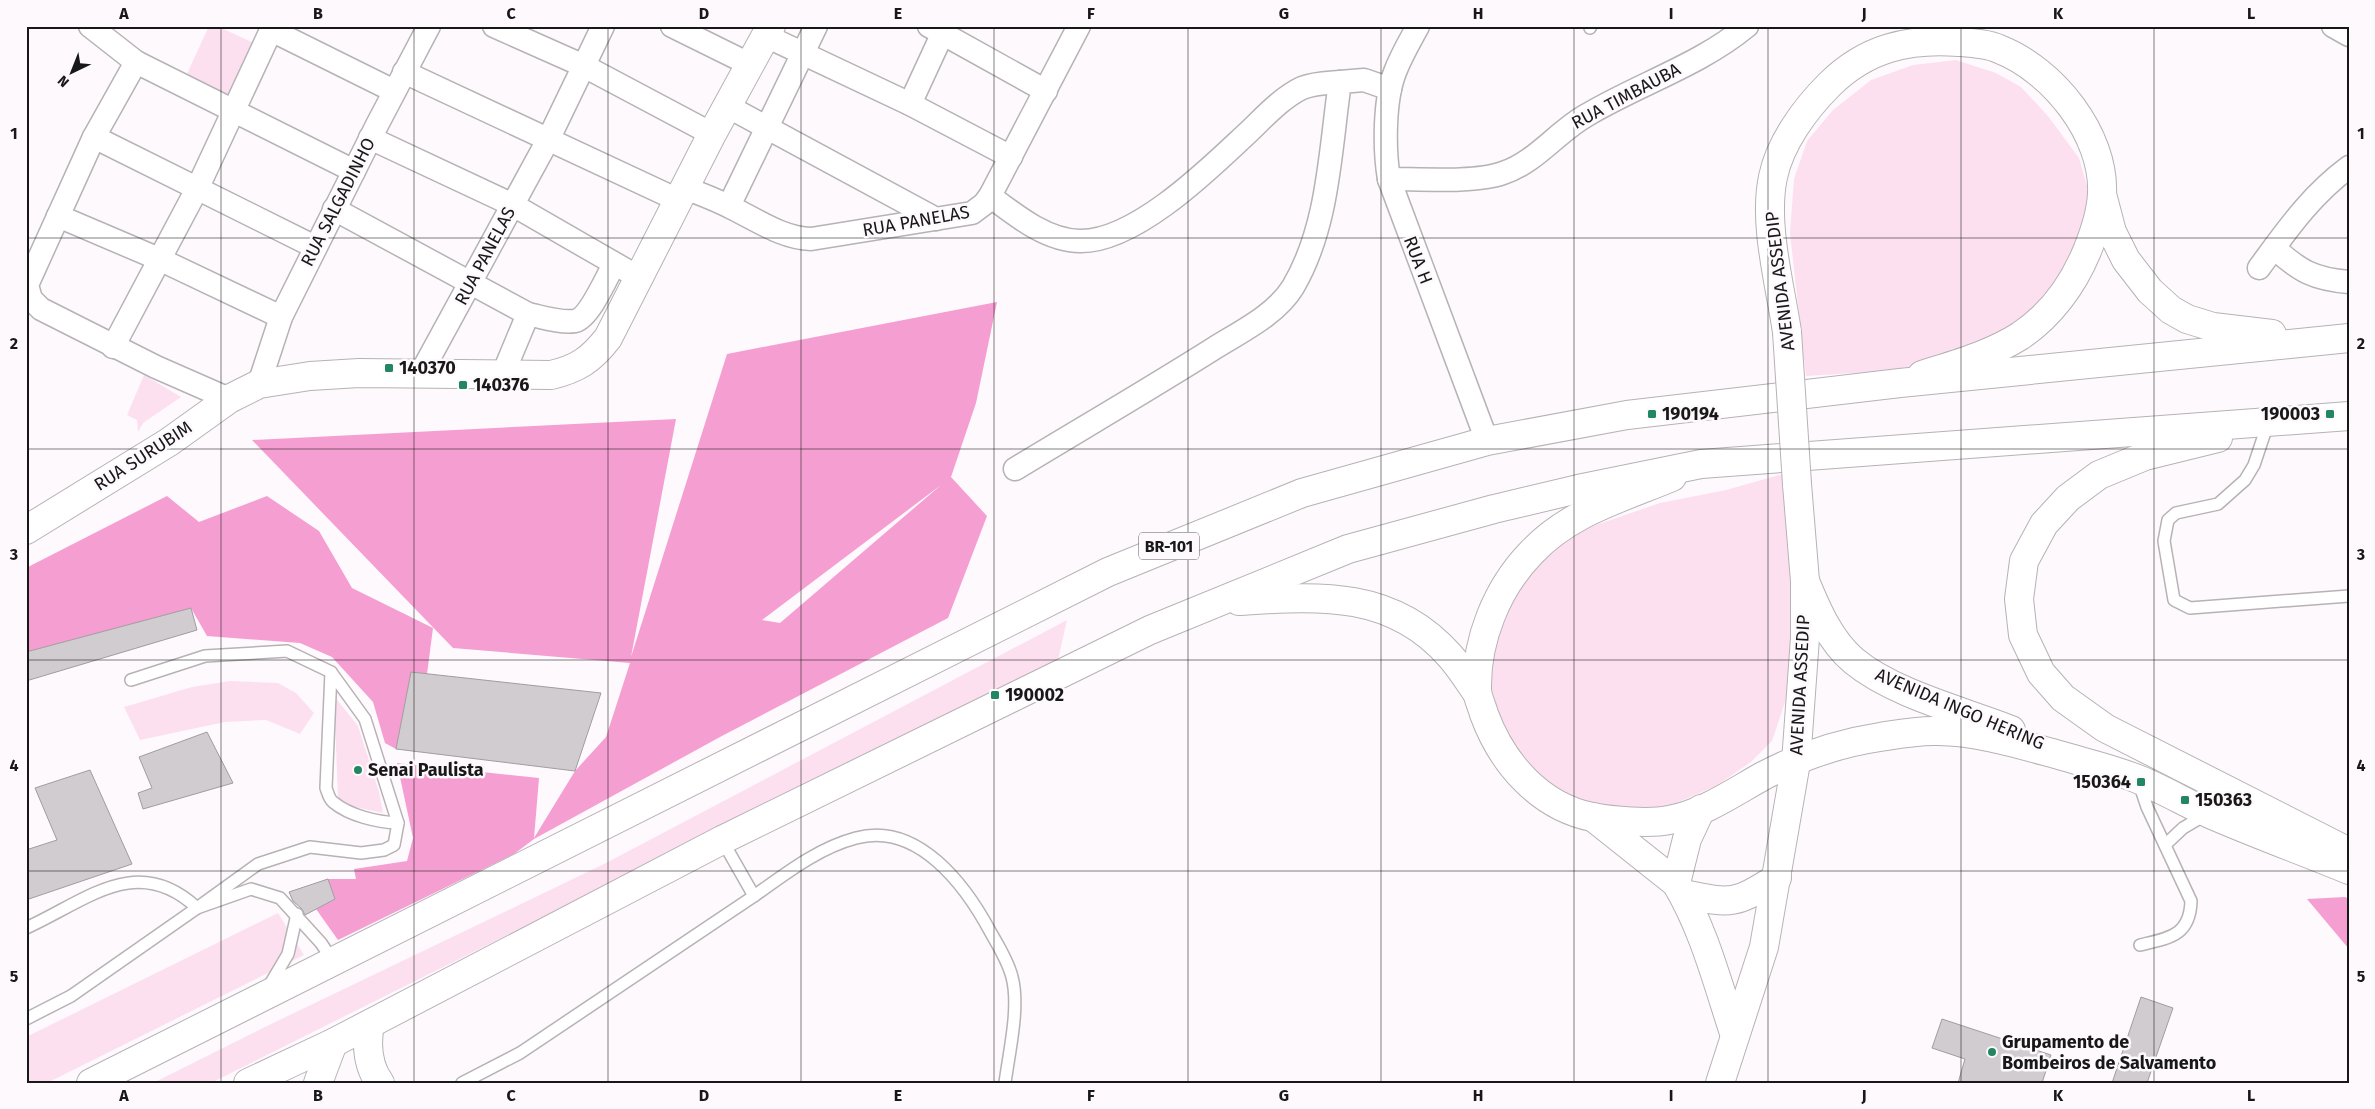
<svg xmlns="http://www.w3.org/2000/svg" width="2375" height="1109" font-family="'Fira Sans',sans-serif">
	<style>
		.green { fill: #fde0f0 }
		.forest { fill: #f59ed2; fill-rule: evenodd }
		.building { fill: #d1cccf; stroke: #a19c9f }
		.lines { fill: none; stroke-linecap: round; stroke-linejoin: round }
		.service-casing { stroke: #b7b2b5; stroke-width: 14 }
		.minor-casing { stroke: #b7b2b5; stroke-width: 25 }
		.tertiary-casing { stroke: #b7b2b5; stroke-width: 30 }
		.secondary-casing { stroke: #b7b2b5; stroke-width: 30 }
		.trunk-casing { stroke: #b7b2b5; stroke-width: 30 }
		.service { stroke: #fff; stroke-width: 11 }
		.minor { stroke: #fff; stroke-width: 22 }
		.tertiary { stroke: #fff; stroke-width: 28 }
		.secondary { stroke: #fff; stroke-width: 28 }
		.trunk { stroke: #fff; stroke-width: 28 }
		.secondary-bridge-casing { stroke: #b7b2b5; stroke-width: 30; stroke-linecap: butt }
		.secondary-bridge { stroke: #fff; stroke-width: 28 }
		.grid { fill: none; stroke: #191818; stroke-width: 1; stroke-opacity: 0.55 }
		.poi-dot { fill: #218661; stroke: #fef9fc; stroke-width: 2 }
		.labels { text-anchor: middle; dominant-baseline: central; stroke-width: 5; stroke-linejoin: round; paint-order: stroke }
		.shield { fill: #fef9fc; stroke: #5e5c5c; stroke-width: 1 }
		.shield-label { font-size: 16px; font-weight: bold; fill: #191818 }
		.street-label { font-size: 18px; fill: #191818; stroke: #fef9fc }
		.poi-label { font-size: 18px; font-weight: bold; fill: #191818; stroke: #fef9fc; text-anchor: start }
		.neatline { fill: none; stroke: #191818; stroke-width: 2 }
		.grid-label { font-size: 16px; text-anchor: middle; font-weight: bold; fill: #191818 }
	</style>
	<rect width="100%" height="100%" fill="#fef9fc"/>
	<!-- green -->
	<g class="green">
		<path d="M 209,26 L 217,26 L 258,45 L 232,100 L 185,78 Z"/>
		<path d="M 1956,60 L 1996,73 L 2021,87 L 2048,116 L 2079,158 L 2089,193 L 2087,224 L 2064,267 L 2040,302 L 2017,330 L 1931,362 L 1888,371 L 1806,376 L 1790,233 L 1794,179 L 1807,141 L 1833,110 L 1871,80 L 1913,65 Z"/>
		<path d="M 144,375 L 181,397 L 143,423 L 138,432 L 137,420 L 127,415 Z"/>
		<path d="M 1790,472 L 1794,586 L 1790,687 L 1772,741 L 1751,762 L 1716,786 L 1662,809 L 1569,805 L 1490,726 L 1489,660 L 1503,607 L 1532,560 L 1564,536 L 1660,503 L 1726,490 Z"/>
		<path d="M 1067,620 L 1058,660 L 211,1083 L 153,1083 L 271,1024 L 604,864 Z"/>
		<path d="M 230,681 L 278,683 L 296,693 L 314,713 L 300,734 L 266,720 L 225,722 L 140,740 L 124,707 L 192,687 Z"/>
		<path d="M 334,696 L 358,726 L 379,792 L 383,813 L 350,806 L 338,798 Z"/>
		<path d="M 278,913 L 304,955 L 47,1083 L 26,1083 L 26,1037 Z"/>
	</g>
	<!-- forest -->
	<g class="forest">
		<path d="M 997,302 L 976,403 L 951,477 L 987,516 L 948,618 L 720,737 L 534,839 L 514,854 L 338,940 L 316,909 L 335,899 L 328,879 L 356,879 L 354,869 L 407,861 L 413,838 L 397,763 L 539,778 L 534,838 L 575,771 L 606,737 L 630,663 L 453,648 L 252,440 L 676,419 L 631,657 L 727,354 ZM 941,485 L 780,623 L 762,620 Z"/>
		<path d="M 167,496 L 199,522 L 267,496 L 319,531 L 352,588 L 433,628 L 427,674 L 411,673 L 396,749 L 385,743 L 373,702 L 332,657 L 300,643 L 207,636 L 191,608 L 26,652 L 26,568 Z"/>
		<path d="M 2345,897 L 2349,899 L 2349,949 L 2307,899 Z"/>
	</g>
	<!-- building -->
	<g class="building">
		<path d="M 191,608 L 197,630 L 26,681 L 26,652 Z"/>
		<path d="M 411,672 L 601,693 L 575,771 L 396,749 Z"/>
		<path d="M 207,732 L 233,783 L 143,809 L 138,793 L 152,788 L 139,757 Z"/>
		<path d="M 90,770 L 132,864 L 26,900 L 26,850 L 57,840 L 35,788 Z"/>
		<path d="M 328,879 L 335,899 L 305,915 L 302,909 L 293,901 L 289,892 Z"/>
		<path d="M 2141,997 L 2173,1008 L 2147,1083 L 2112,1083 Z"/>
		<path d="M 1942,1019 L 2051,1055 L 2042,1083 L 1958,1083 L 1965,1059 L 1932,1048 Z"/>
	</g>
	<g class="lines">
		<!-- service casing -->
		<g class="service-casing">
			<g id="service">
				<path d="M 1590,28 L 1591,26"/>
				<path d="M 2267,426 L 2254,465 L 2245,480 L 2218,504 L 2176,513 L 2168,520 L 2164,541 L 2174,600 L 2190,608 L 2349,596"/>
				<path d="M 331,672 L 326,788 C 328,793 329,799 333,802 C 350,816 377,822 398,823"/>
				<path d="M 2139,783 L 2147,807 L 2191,901 C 2190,936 2169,938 2140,945"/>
				<path d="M 2165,845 L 2183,828 L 2205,815"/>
				<path d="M 754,896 C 785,874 818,848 856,838 C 918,821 966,886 991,933 C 999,947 1008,961 1012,977 C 1020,1007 1009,1052 1005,1083"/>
				<path d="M 26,928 C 86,901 137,852 197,908 L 258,864 L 310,847 L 361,853 L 384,850 L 394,845 L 398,823 L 365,719 L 331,672 L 287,651 L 205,656 L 131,680"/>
				<path d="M 269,986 L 288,954 L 297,914"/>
				<path d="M 26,1019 L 71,996 L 197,908 L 251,889 L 280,898 L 321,943 L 333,961"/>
				<path d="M 462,1083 L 520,1053 L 754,896 L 722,840"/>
			</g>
		</g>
		<!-- minor casing -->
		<g class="minor-casing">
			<g id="minor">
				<path d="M 90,26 L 136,62"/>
				<path d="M 494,26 L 584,66 L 712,134"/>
				<path d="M 672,26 L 751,65"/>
				<path d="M 929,26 L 1046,91"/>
				<path d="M 1418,26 C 1410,41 1401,56 1395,72 C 1384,100 1384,149 1389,179 L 1487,441"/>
				<path d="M 2333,26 L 2349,35"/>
				<path d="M 271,30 L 394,91"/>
				<path d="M 766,36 L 910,104 L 1011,157"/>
				<path d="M 404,72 L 678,200"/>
				<path d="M 910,104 L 946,26"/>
				<path d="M 727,106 L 936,219"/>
				<path d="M 94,137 L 315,247"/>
				<path d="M 370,138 L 513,205 L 638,277"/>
				<path d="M 1389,179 C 1419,179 1476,183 1503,173 C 1535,163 1558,131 1587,115 C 1639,84 1700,65 1747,26"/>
				<path d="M 685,188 C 701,194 717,200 732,208 C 757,220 782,238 811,239 L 972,213 L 984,204 L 990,196 L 1079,26"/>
				<path d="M 990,196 C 1015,215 1047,241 1080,241 C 1133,242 1204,174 1241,139 C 1260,122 1279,99 1302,88 C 1314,83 1328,83 1340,82"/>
				<path d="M 729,206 L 816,26"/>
				<path d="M 334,209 L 528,314 L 503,374"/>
				<path d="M 58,216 L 159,259 L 281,317"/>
				<path d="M 2274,248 C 2300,271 2313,279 2349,282"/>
				<path d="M 2259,268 C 2287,230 2310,196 2349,167"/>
				<path d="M 528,314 C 542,317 560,323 575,321 C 589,318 607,277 614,264"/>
				<path d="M 113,347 L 198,187 L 273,26"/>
				<path d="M 421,373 L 548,140 L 603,26"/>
				<path d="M 259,384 L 281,317 L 377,125 L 429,26"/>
				<path d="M 229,399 L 156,367 L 41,309 L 31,299 L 27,285 L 94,137 L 136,62 L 354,171"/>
				<path d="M 1015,469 C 1081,429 1148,390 1213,349 C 1240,332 1276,315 1293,287 C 1329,226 1330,150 1340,82 L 1364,80 L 1390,89"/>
			</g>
		</g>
		<!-- tertiary casing -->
		<g class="tertiary-casing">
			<g id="tertiary">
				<path d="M 26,530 L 169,442 L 229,399 L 259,384 L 310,376 L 359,373 L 551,375 C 577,369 591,360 608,338 L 712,134 L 771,26"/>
				<path d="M 1593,817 L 1676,883 C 1704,929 1718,985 1735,1036"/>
				<path d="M 1676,883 L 1687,839 L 1701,809"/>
				<path d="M 1683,894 C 1732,904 1734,905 1777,878"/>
				<path d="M 1720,1083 L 1764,947 L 1796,762"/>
			</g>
		</g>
		<!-- secondary casing -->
		<g class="secondary-casing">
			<g id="secondary">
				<path d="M 1787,332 C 1780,284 1763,224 1773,177 C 1780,143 1805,109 1829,85 C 1866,48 1909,38 1959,42 C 1972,43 1988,44 1999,49 C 2053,70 2105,135 2102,194 C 2101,213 2094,234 2087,251 C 2073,285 2050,316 2020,336 C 1990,355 1956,364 1922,375"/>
				<path d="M 1672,477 C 1622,498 1569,512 1531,553 C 1497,588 1476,640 1477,689 C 1477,697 1482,706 1484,714 C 1502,763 1539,806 1592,817 C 1613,821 1649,824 1669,820 C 1703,814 1734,792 1763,776 C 1799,757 1840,743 1880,737 C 1899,734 1919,730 1938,731 C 1977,731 2022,745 2059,755 C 2086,763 2114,769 2140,780 C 2164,790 2186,803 2210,814 C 2256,834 2303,851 2349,870"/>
				<path d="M 1805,581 C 1817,610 1830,641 1854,661 C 1894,694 1963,711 2011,730"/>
				<path d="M 1796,762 L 1805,638 L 1805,581 L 1797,484"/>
			</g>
		</g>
		<!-- trunk casing -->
		<g class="trunk-casing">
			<g id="trunk">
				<path d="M 2102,194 L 2112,232 L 2126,260 L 2150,291 L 2171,310 L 2187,319 L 2213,327 L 2272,334"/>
				<path d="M 2218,438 L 2145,456 L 2099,475 L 2068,498 L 2044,524 L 2024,561 L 2019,599 L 2023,635 L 2041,673 L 2063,698 L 2105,728 L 2349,852"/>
				<path d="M 1239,601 C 1319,596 1392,590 1450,656 C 1460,667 1468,680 1477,693"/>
				<path d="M 370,1024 C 366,1045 367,1065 380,1083"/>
				<path d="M 91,1083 L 1108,572 L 1302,493 L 1487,441 L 1627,415 L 1900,383 L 2349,338"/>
				<path d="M 248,1083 L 333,1043 L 722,840 L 1150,630 L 1348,549 L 1494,509 L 1578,489 L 1701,464 L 2349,416"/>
				<path d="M 318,1083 L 333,1043"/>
			</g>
		</g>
		<!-- service -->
		<use href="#service" class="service"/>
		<!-- minor -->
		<use href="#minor" class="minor"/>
		<!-- tertiary -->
		<use href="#tertiary" class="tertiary"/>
		<!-- secondary -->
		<use href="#secondary" class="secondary"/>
		<!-- trunk -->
		<use href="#trunk" class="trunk"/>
		<!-- secondary-bridge casing -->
		<g class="secondary-bridge-casing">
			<path id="secondary-bridge" d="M 1787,332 L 1797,484"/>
		</g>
		<!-- secondary-bridge -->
		<use href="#secondary-bridge" class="secondary-bridge"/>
	</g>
	<!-- grid -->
	<path class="grid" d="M 221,26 L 221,1083M 414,26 L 414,1083M 608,26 L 608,1083M 801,26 L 801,1083M 994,26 L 994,1083M 1188,26 L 1188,1083M 1381,26 L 1381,1083M 1574,26 L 1574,1083M 1768,26 L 1768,1083M 1961,26 L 1961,1083M 2154,26 L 2154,1083M 26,238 L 2349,238M 26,449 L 2349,449M 26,660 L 2349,660M 26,871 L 2349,871"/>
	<!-- markers -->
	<g class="poi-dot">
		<rect x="384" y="363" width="10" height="10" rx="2.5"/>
		<rect x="458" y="380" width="10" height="10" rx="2.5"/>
		<rect x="1647" y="409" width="10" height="10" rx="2.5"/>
		<rect x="2325" y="409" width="10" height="10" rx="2.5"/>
		<rect x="990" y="690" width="10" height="10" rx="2.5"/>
		<circle cx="358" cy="770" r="5"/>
		<rect x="2136" y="777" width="10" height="10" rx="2.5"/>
		<rect x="2180" y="795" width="10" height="10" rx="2.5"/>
		<circle cx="1992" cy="1052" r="5"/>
	</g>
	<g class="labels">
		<!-- shield labels -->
		<rect class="shield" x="1139" y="532.5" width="60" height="27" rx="4"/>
		<g class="shield-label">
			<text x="1169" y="546">BR-101</text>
		</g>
		<!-- street labels -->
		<g class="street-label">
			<text transform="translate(1626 96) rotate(-28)">RUA TIMBAUBA</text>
			<text transform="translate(338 202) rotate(-63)">RUA SALGADINHO</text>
			<text transform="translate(916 221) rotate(-10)">RUA PANELAS</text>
			<text transform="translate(485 256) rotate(-62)">RUA PANELAS</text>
			<text transform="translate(1418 260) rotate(69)">RUA H</text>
			<text transform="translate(1780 281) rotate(-97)">AVENIDA ASSEDIP</text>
			<text transform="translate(143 456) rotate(-33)">RUA SURUBIM</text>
			<text transform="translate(1800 685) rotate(-87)">AVENIDA ASSEDIP</text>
			<text transform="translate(1960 709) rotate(23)">AVENIDA INGO HERING</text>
		</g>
		<!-- poi labels -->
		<g class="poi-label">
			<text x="399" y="368">140370</text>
			<text x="473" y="385">140376</text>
			<text x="1662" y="414">190194</text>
			<text x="2320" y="414" text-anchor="end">190003</text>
			<text x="1005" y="695">190002</text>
			<text x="368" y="770">Senai Paulista</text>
			<text x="2131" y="782" text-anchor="end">150364</text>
			<text x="2195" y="800">150363</text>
			<text x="2002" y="1042">Grupamento de<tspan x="2002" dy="21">Bombeiros de Salvamento</tspan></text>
		</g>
	</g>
	<!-- border -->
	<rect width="2375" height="1109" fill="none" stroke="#fef9fc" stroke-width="55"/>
	<!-- north arrow -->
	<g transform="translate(72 72) rotate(223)" stroke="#fef9fc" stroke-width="4" paint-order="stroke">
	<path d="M0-4L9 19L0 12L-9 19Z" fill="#191818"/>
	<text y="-8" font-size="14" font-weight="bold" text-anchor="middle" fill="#191818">N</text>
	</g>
	<rect x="28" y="28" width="2320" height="1054" class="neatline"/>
	<g class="grid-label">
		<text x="124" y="19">A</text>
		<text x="318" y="19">B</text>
		<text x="511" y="19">C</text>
		<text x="704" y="19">D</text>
		<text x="898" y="19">E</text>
		<text x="1091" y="19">F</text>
		<text x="1284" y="19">G</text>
		<text x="1478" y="19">H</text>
		<text x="1671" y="19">I</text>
		<text x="1864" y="19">J</text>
		<text x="2058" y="19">K</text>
		<text x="2251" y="19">L</text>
		<text x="14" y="139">1</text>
		<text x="2361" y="139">1</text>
		<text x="14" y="349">2</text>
		<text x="2361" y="349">2</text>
		<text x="14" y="560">3</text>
		<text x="2361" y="560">3</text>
		<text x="14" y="771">4</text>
		<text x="2361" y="771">4</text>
		<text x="14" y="982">5</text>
		<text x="2361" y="982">5</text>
		<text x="124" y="1101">A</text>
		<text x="318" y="1101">B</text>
		<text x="511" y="1101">C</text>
		<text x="704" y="1101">D</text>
		<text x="898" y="1101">E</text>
		<text x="1091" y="1101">F</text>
		<text x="1284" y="1101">G</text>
		<text x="1478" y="1101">H</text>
		<text x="1671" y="1101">I</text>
		<text x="1864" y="1101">J</text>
		<text x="2058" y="1101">K</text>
		<text x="2251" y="1101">L</text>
	</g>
</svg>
